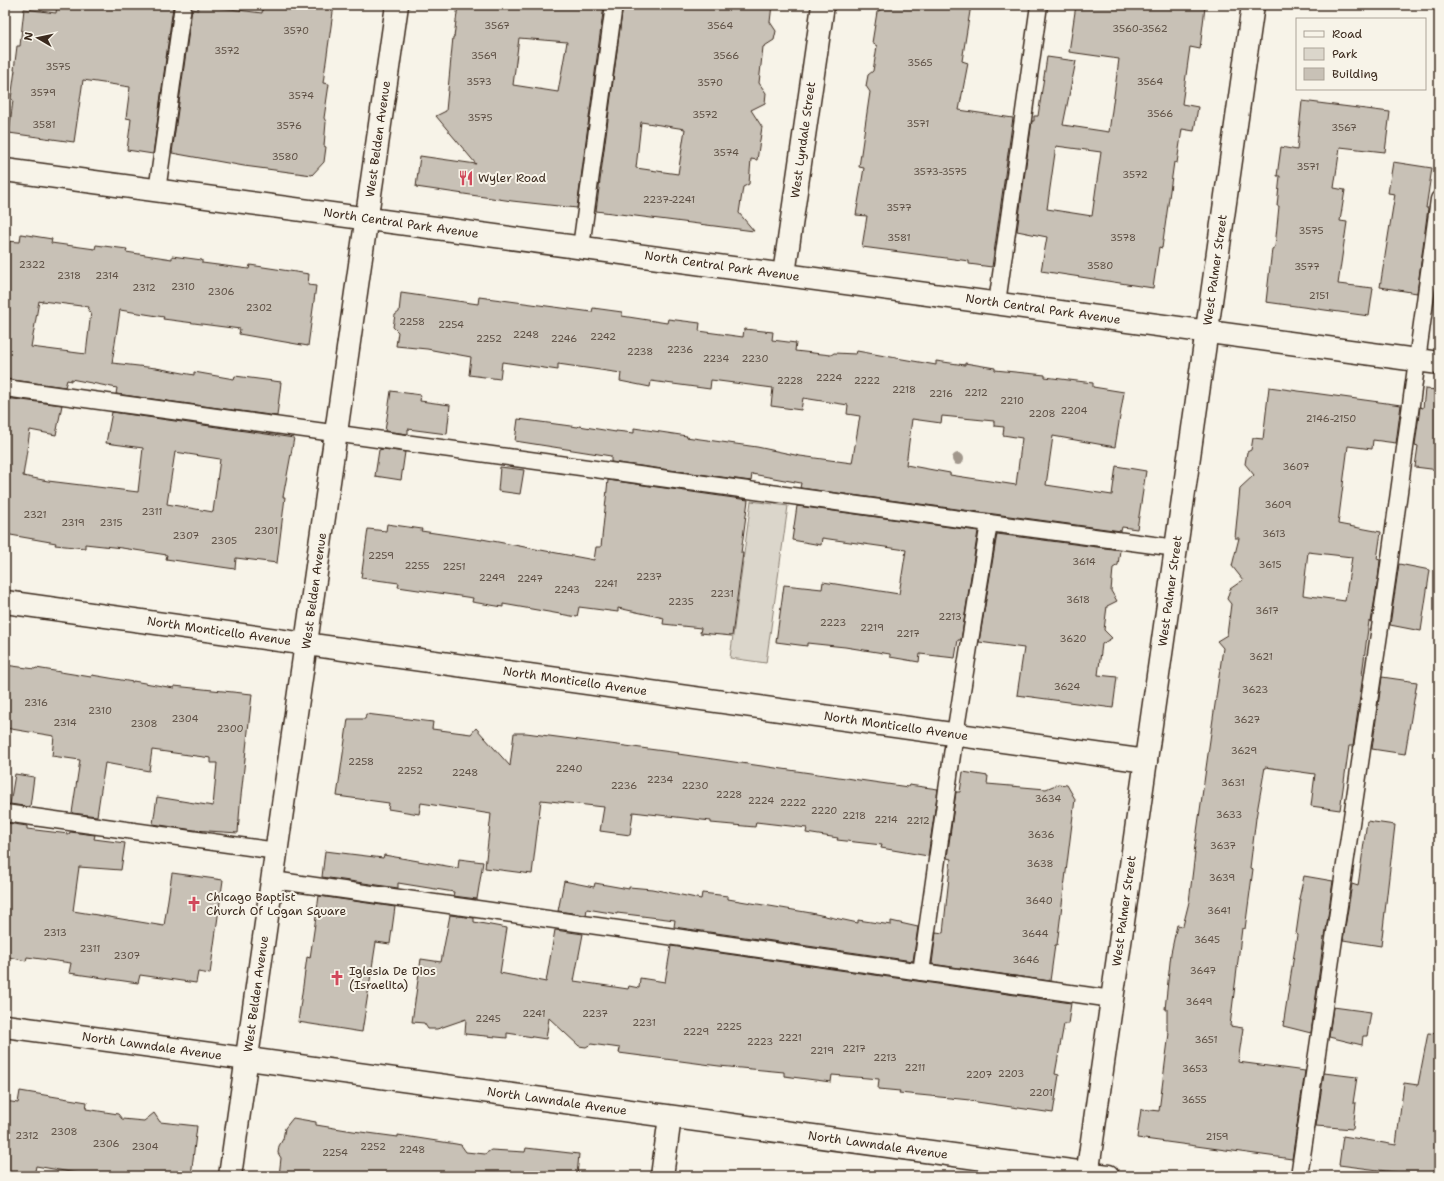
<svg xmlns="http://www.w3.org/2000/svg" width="1444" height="1181" font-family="'Shantell Sans',sans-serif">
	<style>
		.green { fill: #dbd6cb; stroke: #8b8074 }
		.building { fill: #c8c1b6; stroke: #3b2a1e; fill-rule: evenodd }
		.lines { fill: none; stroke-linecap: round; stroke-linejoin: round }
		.lane-casing { stroke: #3b2a1e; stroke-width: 19 }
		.street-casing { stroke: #3b2a1e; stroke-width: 25 }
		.secondary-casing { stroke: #3b2a1e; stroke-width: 25 }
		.lane { stroke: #f7f3e8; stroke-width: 16 }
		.street { stroke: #f7f3e8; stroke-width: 22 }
		.secondary { stroke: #f7f3e8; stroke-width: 22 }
		.tree { fill: #a1978c }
		.labels { text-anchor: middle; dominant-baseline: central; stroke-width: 4; stroke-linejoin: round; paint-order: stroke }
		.number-label { font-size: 10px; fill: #5e5044 }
		.street-label { font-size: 12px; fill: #3b2a1e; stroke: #f7f3e8 }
		.poi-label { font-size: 12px; fill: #3b2a1e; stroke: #f7f3e8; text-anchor: start }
	</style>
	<rect width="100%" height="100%" fill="#f7f3e8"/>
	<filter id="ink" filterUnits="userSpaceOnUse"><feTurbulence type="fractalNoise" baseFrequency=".025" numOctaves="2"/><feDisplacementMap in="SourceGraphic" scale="8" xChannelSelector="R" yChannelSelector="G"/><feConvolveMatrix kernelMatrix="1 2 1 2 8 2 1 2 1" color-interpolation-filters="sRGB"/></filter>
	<g filter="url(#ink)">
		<!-- green -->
		<path class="green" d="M 751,501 L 788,506 L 766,663 L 730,658 Z"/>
		<!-- building -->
		<g class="building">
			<path d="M 57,5 L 153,5 L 173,7 L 153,154 L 127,150 L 131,119 L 126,118 L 130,87 L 83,80 L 74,142 L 9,133 L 13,100 L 11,99 L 15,70 L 14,70 L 17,46 L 20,46 L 24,9 L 56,13 Z"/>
			<path d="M 198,5 L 262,13 L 263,5 L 334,5 L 323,83 L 329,84 L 324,118 L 326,122 L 324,146 L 326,147 L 324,162 L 312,175 L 244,166 L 172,153 L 192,9 L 198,10 Z"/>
			<path d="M 458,5 L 604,5 L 577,208 L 512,201 L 416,187 L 420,156 L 476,164 L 436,116 L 446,111 L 453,37 L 454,37 ZM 519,38 L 567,42 L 558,92 L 513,85 Z"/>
			<path d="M 623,5 L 772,5 L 770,22 L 776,31 L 774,40 L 763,47 L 759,83 L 766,93 L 765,103 L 751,110 L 762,127 L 757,160 L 751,159 L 749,184 L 743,187 L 739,213 L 754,231 L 596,211 ZM 641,122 L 685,129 L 678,174 L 636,168 Z"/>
			<path d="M 888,5 L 971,5 L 962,61 L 968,63 L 959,110 L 1013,118 L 992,267 L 969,264 L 969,261 L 862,247 L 867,216 L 856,215 L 864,168 L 859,167 L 870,92 L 866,86 L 868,75 L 873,71 L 877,46 L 872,43 L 877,12 Z"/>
			<path d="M 1076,5 L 1195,5 L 1205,7 L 1200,49 L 1190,47 L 1182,104 L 1198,107 L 1194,131 L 1182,129 L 1177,163 L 1174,162 L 1162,248 L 1159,247 L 1153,288 L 1041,271 L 1047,237 L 1017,231 L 1032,121 L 1034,121 L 1034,116 L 1038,116 L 1047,57 L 1076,61 L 1063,125 L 1109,132 L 1119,59 L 1069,52 ZM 1056,146 L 1101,152 L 1092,216 L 1047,209 Z"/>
			<path d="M 1302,101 L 1390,112 L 1385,152 L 1340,147 L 1334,188 L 1345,190 L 1340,221 L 1347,222 L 1338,284 L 1373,288 L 1369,316 L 1266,302 L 1272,249 L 1275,247 L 1279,206 L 1277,206 L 1280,176 L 1277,176 L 1281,147 L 1297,150 Z"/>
			<path d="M 1393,162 L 1432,168 L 1426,208 L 1428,208 L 1417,293 L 1380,287 L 1395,194 L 1388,193 Z"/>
			<path d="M 21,234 L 52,239 L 51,243 L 95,249 L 96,245 L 127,249 L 126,252 L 172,259 L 172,256 L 202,260 L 202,263 L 249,269 L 250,265 L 309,274 L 308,285 L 316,286 L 308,346 L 239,334 L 240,329 L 163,319 L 164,317 L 120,310 L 112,363 L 156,368 L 194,375 L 194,372 L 234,379 L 235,376 L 281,382 L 277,416 L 116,394 L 117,388 L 71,379 L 71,381 L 67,380 L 65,387 L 5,379 L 5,241 L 20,242 ZM 39,301 L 42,302 L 42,301 L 89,307 L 88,311 L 91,312 L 86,354 L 31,347 Z"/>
			<path d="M 401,293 L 478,304 L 479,297 L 592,312 L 593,308 L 622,312 L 622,316 L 667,323 L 668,319 L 700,323 L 699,331 L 743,337 L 744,329 L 773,332 L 772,340 L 796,343 L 795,351 L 831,355 L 834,353 L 856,354 L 857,351 L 936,365 L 936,361 L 965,365 L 965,363 L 995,368 L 995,370 L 1045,375 L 1045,377 L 1093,383 L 1093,387 L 1124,392 L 1115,447 L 1053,436 L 1046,485 L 1112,495 L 1116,466 L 1146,471 L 1137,529 L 1122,527 L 1121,531 L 800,488 L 801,483 L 752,474 L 751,481 L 611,462 L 611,456 L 515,441 L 518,419 L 578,427 L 579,426 L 616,432 L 616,431 L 634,433 L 634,428 L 687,436 L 686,437 L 757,447 L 800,456 L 852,463 L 860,416 L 847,414 L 848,405 L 803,398 L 801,410 L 771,406 L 773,388 L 711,380 L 710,389 L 651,381 L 650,387 L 620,381 L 621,373 L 558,364 L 558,370 L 502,362 L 500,379 L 469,375 L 471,357 L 427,349 L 396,346 L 398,332 L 393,327 L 395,315 L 399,312 ZM 942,416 L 994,421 L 994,426 L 1004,427 L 1003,435 L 1022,438 L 1016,485 L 950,475 L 950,473 L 906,465 L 912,419 L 941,423 Z"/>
			<path d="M 1269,387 L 1401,405 L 1396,443 L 1373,440 L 1372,449 L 1348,446 L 1338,524 L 1381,532 L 1377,559 L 1380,560 L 1378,579 L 1371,622 L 1369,621 L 1362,675 L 1363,675 L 1353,746 L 1349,746 L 1340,810 L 1311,806 L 1315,774 L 1265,767 L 1256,818 L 1250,868 L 1253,869 L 1245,929 L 1242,928 L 1230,1026 L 1243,1028 L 1238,1062 L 1305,1071 L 1292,1159 L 1137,1138 L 1141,1109 L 1159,1111 L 1169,1033 L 1167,1030 L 1167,1009 L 1165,1009 L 1171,953 L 1177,925 L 1183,926 L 1189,902 L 1195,853 L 1194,853 L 1223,648 L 1217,641 L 1227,635 L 1231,604 L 1227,599 L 1230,589 L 1243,580 L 1232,566 L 1239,538 L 1235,538 L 1240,488 L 1254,475 L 1245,464 L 1247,452 L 1251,450 L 1253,438 L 1263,439 ZM 1308,552 L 1352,557 L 1345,601 L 1303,595 Z"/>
			<path d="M 1425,389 L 1439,390 L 1439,470 L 1415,467 L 1418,446 L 1415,445 L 1420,407 L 1423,408 Z"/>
			<path d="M 391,391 L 421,395 L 420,401 L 450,405 L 447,434 L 408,429 L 408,434 L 385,431 Z"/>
			<path d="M 5,398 L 62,405 L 56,435 L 30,430 L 23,476 L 48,481 L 138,492 L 143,448 L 106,443 L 112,412 L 294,438 L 283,497 L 285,497 L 277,563 L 236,558 L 235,569 L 166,559 L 167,555 L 122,548 L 85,544 L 85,548 L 55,545 L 56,543 L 5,534 ZM 175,452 L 220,459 L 213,512 L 167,504 Z"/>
			<path d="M 383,449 L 405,452 L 401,480 L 375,476 L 379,450 Z"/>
			<path d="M 500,467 L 524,470 L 520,494 L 498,491 Z"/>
			<path d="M 608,480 L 748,500 L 741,553 L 743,553 L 732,636 L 700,633 L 701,628 L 663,624 L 664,618 L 618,608 L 618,612 L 579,607 L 577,617 L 503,604 L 503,607 L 472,602 L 473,598 L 398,587 L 399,583 L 361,578 L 368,529 L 386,531 L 387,524 L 422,529 L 421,531 L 482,540 L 482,539 L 594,560 L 596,547 L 601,547 Z"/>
			<path d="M 797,506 L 978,531 L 961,640 L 958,640 L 955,658 L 920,654 L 919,662 L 890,657 L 890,654 L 845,647 L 807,643 L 807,646 L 776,642 L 784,585 L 822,589 L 823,582 L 899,594 L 906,550 L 822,538 L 821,545 L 792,540 Z"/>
			<path d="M 997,534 L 1120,550 L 1118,565 L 1113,568 L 1111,591 L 1117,601 L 1107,606 L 1104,630 L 1112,638 L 1102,644 L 1098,675 L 1117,677 L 1113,708 L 1017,695 L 1024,648 L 979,642 Z"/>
			<path d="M 1399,564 L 1430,570 L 1421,631 L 1390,625 Z"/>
			<path d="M 5,665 L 35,669 L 36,668 L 91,677 L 92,675 L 133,682 L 133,681 L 174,688 L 174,686 L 252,694 L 240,805 L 238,833 L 194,830 L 153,824 L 157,797 L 213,806 L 217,763 L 211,763 L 211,758 L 152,750 L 149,771 L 105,763 L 97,816 L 72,813 L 80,760 L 52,756 L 54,736 L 5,728 Z"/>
			<path d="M 1382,677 L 1417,682 L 1405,754 L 1372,749 Z"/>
			<path d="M 366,714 L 433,722 L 432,729 L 471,734 L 476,728 L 510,766 L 514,733 L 526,733 L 679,753 L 678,754 L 908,787 L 909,785 L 938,789 L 928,856 L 881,848 L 882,845 L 837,840 L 838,838 L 806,833 L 807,828 L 756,822 L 755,827 L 711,823 L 711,821 L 633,812 L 630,835 L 600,831 L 604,807 L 541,800 L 532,874 L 485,868 L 491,814 L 421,803 L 419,814 L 388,809 L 389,803 L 337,796 L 348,719 L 365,719 Z"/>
			<path d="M 963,772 L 988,776 L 987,784 L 1046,789 L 1058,784 L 1067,785 L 1075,799 L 1057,945 L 1055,945 L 1050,981 L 932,964 L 936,932 L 943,933 L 951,859 L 947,858 L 956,792 L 960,792 Z"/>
			<path d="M 15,774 L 34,777 L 30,807 L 10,804 Z"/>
			<path d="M 1367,821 L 1395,825 L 1381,946 L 1343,940 L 1352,884 L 1358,886 Z"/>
			<path d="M 7,823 L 27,826 L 27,829 L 69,834 L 70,832 L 95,835 L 94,839 L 125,843 L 121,870 L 79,867 L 73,911 L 164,926 L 172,873 L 223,880 L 210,974 L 198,972 L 196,983 L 140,975 L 138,983 L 69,973 L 71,963 L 27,957 L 26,961 L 5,956 L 5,827 L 6,827 Z"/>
			<path d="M 325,851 L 383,858 L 384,855 L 458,868 L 459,859 L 483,862 L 477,899 L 453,896 L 454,892 L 398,883 L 398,888 L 322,877 Z"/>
			<path d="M 1304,876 L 1333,881 L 1325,937 L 1324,937 L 1311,1033 L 1283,1026 L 1297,935 L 1296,934 L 1301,899 L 1299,899 Z"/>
			<path d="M 564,881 L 594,887 L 595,883 L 629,889 L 629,887 L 652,889 L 701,899 L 702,893 L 728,896 L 728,899 L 811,913 L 858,923 L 858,920 L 891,925 L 891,921 L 918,927 L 913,961 L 674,927 L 675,920 L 617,913 L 617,914 L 587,909 L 586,915 L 558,911 Z"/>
			<path d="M 319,896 L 395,907 L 390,944 L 376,942 L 362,1032 L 298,1022 L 307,957 L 310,958 Z"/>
			<path d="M 450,915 L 474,918 L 474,922 L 507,928 L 500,973 L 546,982 L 555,930 L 583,934 L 574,981 L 628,989 L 629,986 L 639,988 L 640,978 L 665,982 L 671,946 L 1071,1003 L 1068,1024 L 1064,1024 L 1055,1074 L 1059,1075 L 1053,1113 L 970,1101 L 970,1100 L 899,1093 L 900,1091 L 878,1089 L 879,1079 L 832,1075 L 831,1082 L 784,1076 L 784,1072 L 719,1066 L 619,1053 L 620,1048 L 591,1044 L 586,1047 L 579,1046 L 549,1018 L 546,1039 L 507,1033 L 507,1038 L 465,1034 L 466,1019 L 437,1029 L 428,1029 L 424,1023 L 412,1022 L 421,959 L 441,962 Z"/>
			<path d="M 1333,1007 L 1371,1012 L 1367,1036 L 1363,1036 L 1362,1045 L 1329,1037 Z"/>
			<path d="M 1428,1033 L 1439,1034 L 1439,1176 L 1426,1176 L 1339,1165 L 1343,1136 L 1396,1145 L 1404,1083 L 1418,1085 Z"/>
			<path d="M 1324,1073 L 1357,1077 L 1353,1103 L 1356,1103 L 1353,1129 L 1316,1126 Z"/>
			<path d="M 20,1091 L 87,1102 L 86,1109 L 118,1114 L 122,1119 L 144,1121 L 154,1113 L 160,1122 L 197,1126 L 191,1176 L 93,1176 L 36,1166 L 34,1176 L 5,1173 L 5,1101 L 18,1103 Z"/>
			<path d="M 293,1118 L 316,1122 L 316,1125 L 353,1131 L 398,1137 L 398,1135 L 456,1144 L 461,1145 L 466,1152 L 485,1154 L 491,1150 L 525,1152 L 526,1148 L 579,1154 L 577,1176 L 279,1176 L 281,1158 L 278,1153 L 279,1146 L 283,1139 L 285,1128 Z"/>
		</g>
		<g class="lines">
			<!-- lane casing -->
			<g class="lane-casing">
				<g id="lane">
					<path d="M 157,191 L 183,5"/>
					<path d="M 581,247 L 614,5"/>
					<path d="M 997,303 L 1039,5"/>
					<path d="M 5,388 L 989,523 L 1176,548"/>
					<path d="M 5,813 L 277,851"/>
					<path d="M 273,880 L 1112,999"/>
					<path d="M 921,972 L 955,734 L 989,523"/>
					<path d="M 1299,1176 L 1387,580 L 1439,199"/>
				</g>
			</g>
			<!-- street casing -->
			<g class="street-casing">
				<g id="street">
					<path d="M 784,274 L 823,5"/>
					<path d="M 5,602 L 1146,761"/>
					<path d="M 5,1026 L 1108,1176"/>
					<path d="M 230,1176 L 397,5"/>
					<path d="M 662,1176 L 670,1117"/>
					<path d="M 1087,1176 L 1253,5"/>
				</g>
			</g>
			<!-- secondary casing -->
			<g class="secondary-casing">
				<path id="secondary" d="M 5,170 L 1439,363"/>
			</g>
			<!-- lane -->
			<use href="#lane" class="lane"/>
			<!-- street -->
			<use href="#street" class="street"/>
			<!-- secondary -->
			<use href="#secondary" class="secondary"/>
		</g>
		<!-- trees -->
		<circle class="tree" cx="958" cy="459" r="6"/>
	</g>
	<!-- icons -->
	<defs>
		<g id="restaurant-bare" transform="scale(1.2)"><path d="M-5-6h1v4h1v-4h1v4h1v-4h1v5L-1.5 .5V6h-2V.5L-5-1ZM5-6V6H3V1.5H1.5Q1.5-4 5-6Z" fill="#d1495b" stroke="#f7f3e8" stroke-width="2.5" paint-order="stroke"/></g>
		<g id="church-bare" transform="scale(1.2)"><path d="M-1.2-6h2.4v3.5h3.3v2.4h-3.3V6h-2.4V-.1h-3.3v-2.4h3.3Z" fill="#d1495b" stroke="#f7f3e8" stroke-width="2.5" paint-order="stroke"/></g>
	</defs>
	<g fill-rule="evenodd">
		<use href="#restaurant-bare" x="466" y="178"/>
		<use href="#church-bare" x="194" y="904"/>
		<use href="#church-bare" x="337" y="978"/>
	</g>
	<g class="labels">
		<!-- number labels -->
		<g class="number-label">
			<text x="497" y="25">3567</text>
			<text x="720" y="25">3564</text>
			<text x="1140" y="28">3560-3562</text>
			<text x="296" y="30">3570</text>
			<text x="227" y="50">3572</text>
			<text x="484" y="55">3569</text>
			<text x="726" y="55">3566</text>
			<text x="920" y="62">3565</text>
			<text x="58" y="66">3575</text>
			<text x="479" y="81">3573</text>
			<text x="1150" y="81">3564</text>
			<text x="710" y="82">3570</text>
			<text x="43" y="92">3579</text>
			<text x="301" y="95">3574</text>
			<text x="1160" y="113">3566</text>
			<text x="705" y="114">3572</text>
			<text x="480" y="117">3575</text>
			<text x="918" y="123">3571</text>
			<text x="44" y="124">3581</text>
			<text x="289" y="125">3576</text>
			<text x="1344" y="127">3567</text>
			<text x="726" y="152">3574</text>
			<text x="285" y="156">3580</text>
			<text x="1308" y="166">3571</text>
			<text x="940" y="171">3573-3575</text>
			<text x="1135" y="174">3572</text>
			<text x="669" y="199">2237-2241</text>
			<text x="899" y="207">3577</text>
			<text x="1311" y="230">3575</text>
			<text x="899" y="237">3581</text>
			<text x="1123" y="237">3578</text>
			<text x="32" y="264">2322</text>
			<text x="1100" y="265">3580</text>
			<text x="1307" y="266">3577</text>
			<text x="69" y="275">2318</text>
			<text x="107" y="275">2314</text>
			<text x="183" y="286">2310</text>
			<text x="144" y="287">2312</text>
			<text x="221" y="291">2306</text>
			<text x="1319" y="295">2151</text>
			<text x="259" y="307">2302</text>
			<text x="412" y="321">2258</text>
			<text x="451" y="324">2254</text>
			<text x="526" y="334">2248</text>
			<text x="603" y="336">2242</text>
			<text x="489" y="338">2252</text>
			<text x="564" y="338">2246</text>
			<text x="680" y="349">2236</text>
			<text x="640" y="351">2238</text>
			<text x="716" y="358">2234</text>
			<text x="755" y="358">2230</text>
			<text x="829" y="377">2224</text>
			<text x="790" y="380">2228</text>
			<text x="867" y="380">2222</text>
			<text x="904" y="389">2218</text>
			<text x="976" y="392">2212</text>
			<text x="941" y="393">2216</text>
			<text x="1012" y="400">2210</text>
			<text x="1074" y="410">2204</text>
			<text x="1042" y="413">2208</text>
			<text x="1331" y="418">2146-2150</text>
			<text x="1296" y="466">3607</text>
			<text x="1278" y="504">3609</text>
			<text x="152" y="511">2311</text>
			<text x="35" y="514">2321</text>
			<text x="73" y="522">2319</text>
			<text x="111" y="522">2315</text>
			<text x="266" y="530">2301</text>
			<text x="1274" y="533">3613</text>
			<text x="186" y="535">2307</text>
			<text x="224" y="540">2305</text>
			<text x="381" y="555">2259</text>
			<text x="1084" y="561">3614</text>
			<text x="1270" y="564">3615</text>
			<text x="417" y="565">2255</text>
			<text x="454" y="566">2251</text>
			<text x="649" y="576">2237</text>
			<text x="492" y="577">2249</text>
			<text x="530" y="578">2247</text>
			<text x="606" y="583">2241</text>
			<text x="567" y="589">2243</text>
			<text x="722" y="593">2231</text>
			<text x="1078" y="599">3618</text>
			<text x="681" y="601">2235</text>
			<text x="1267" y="610">3617</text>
			<text x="950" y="616">2213</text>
			<text x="833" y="622">2223</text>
			<text x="872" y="627">2219</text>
			<text x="908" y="633">2217</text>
			<text x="1073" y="638">3620</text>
			<text x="1261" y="656">3621</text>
			<text x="1067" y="686">3624</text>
			<text x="1255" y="689">3623</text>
			<text x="36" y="702">2316</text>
			<text x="100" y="710">2310</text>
			<text x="185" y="718">2304</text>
			<text x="1247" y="719">3627</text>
			<text x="65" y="722">2314</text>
			<text x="144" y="723">2308</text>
			<text x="230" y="728">2300</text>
			<text x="1244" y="750">3629</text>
			<text x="361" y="761">2258</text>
			<text x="569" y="768">2240</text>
			<text x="410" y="770">2252</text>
			<text x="465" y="772">2248</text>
			<text x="660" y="779">2234</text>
			<text x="1233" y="782">3631</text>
			<text x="624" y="785">2236</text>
			<text x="695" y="785">2230</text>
			<text x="729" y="794">2228</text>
			<text x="1048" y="798">3634</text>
			<text x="761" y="800">2224</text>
			<text x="793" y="802">2222</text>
			<text x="824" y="810">2220</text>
			<text x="1229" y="814">3633</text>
			<text x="854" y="815">2218</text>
			<text x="886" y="819">2214</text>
			<text x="918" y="820">2212</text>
			<text x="1041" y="834">3636</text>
			<text x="1223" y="845">3637</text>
			<text x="1040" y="863">3638</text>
			<text x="1222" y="877">3639</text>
			<text x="1039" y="900">3640</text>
			<text x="1219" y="910">3641</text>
			<text x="55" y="932">2313</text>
			<text x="1035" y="933">3644</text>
			<text x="1207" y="939">3645</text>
			<text x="90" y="948">2311</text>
			<text x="127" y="955">2307</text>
			<text x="1026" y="959">3646</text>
			<text x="1203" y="970">3647</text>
			<text x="1199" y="1001">3649</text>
			<text x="534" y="1013">2241</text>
			<text x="595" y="1013">2237</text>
			<text x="488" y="1018">2245</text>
			<text x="644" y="1022">2231</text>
			<text x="729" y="1026">2225</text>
			<text x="696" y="1031">2229</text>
			<text x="790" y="1037">2221</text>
			<text x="1206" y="1039">3651</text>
			<text x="760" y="1041">2223</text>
			<text x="854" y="1048">2217</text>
			<text x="822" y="1050">2219</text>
			<text x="885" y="1057">2213</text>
			<text x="915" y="1067">2211</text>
			<text x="1195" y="1068">3653</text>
			<text x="1011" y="1073">2203</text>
			<text x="979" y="1074">2207</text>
			<text x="1041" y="1092">2201</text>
			<text x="1194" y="1099">3655</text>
			<text x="64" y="1131">2308</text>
			<text x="27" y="1135">2312</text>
			<text x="1217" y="1136">2159</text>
			<text x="106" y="1143">2306</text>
			<text x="145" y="1146">2304</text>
			<text x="373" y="1146">2252</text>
			<text x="412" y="1149">2248</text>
			<text x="335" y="1152">2254</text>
		</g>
		<!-- street labels -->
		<g class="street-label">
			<text transform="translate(378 139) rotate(-82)">West Belden Avenue</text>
			<text transform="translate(803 140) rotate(-82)">West Lyndale Street</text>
			<text transform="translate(401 223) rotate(8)">North Central Park Avenue</text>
			<text transform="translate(722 266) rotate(8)">North Central Park Avenue</text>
			<text transform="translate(1215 270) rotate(-82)">West Palmer Street</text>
			<text transform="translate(1043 309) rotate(8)">North Central Park Avenue</text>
			<text transform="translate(314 591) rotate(-82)">West Belden Avenue</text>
			<text transform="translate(1170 591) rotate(-82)">West Palmer Street</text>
			<text transform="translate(219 631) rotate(8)">North Monticello Avenue</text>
			<text transform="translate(575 681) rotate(8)">North Monticello Avenue</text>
			<text transform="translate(896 726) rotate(8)">North Monticello Avenue</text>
			<text transform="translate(1124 911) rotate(-82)">West Palmer Street</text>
			<text transform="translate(256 994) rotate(-82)">West Belden Avenue</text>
			<text transform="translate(152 1046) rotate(8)">North Lawndale Avenue</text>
			<text transform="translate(557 1101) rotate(8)">North Lawndale Avenue</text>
			<text transform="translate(878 1145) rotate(8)">North Lawndale Avenue</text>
		</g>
		<!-- poi labels -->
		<g class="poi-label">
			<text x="478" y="178">Wyler Road</text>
			<text x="206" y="897">Chicago Baptist<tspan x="206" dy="14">Church Of Logan Square</tspan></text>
			<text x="349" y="971">Iglesia De Dios<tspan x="349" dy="14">(Israelita)</tspan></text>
		</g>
	</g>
	<!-- margin -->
	<rect width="1444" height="1181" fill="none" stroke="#f7f3e8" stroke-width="20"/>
	<rect x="10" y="10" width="1424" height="1161" fill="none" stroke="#3b2a1e" stroke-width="1.5" filter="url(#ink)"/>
	<!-- legend -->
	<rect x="1296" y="18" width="130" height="72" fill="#f7f3e8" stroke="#aca397"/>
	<rect x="1304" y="31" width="20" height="6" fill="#f7f3e8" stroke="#aca397"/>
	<text x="1332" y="38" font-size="12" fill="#3b2a1e">Road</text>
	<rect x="1304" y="48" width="20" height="12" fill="#dbd6cb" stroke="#aca397"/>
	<text x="1332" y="58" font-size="12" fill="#3b2a1e">Park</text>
	<rect x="1304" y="68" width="20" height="12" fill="#c8c1b6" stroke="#aca397"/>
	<text x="1332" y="78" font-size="12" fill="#3b2a1e">Building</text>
	<!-- north arrow -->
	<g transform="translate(38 38) rotate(279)" stroke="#f7f3e8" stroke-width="3" paint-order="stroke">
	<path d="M0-3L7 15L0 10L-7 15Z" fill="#3b2a1e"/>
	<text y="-6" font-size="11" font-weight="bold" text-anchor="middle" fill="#3b2a1e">N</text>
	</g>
</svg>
